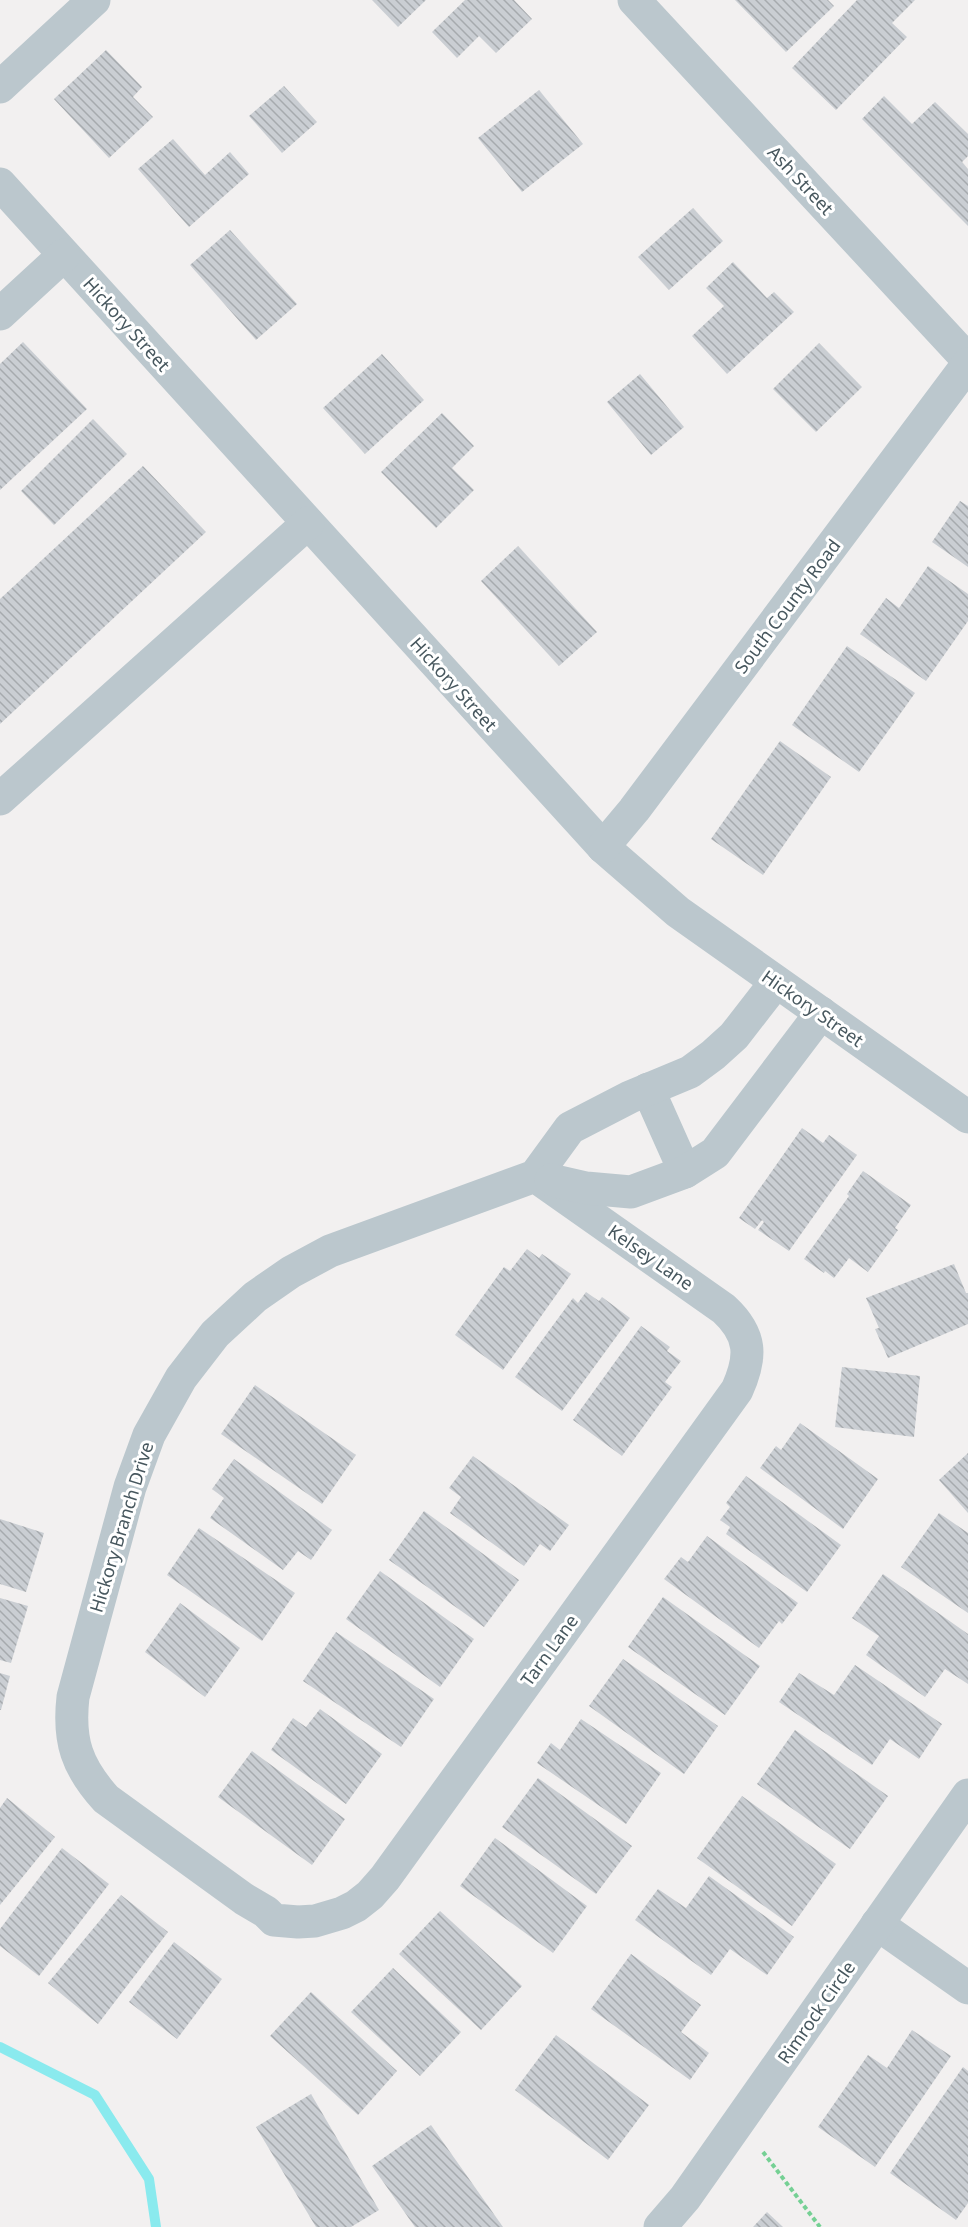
<svg xmlns="http://www.w3.org/2000/svg" width="968" height="2227" font-family="'Noto Sans',sans-serif">
	<style>
		.lines { fill: none; stroke-linecap: round; stroke-linejoin: round }
		.stream { stroke: #8aeaee; stroke-width: 10 }
		.building { fill: url(#building-back-hatch) }
		.path { stroke: #75d094; stroke-width: 4; stroke-dasharray: 4.5 3; stroke-linecap: butt }
		.minor { stroke: #bbc7cd; stroke-width: 33 }
		.labels { text-anchor: middle; dominant-baseline: central; stroke-width: 6; stroke-linejoin: round; paint-order: stroke }
		.street-label { font-size: 18px; fill: #47575e; stroke: #fff }
	</style>
	<defs>
		<pattern id="building-back-hatch" width="6" height="6" patternUnits="userSpaceOnUse" patternTransform="scale(1.5)"><rect width="6" height="6" fill="#caced3"/><path d="M-1 5l2 2M0 0l6 6M5-1l2 2" fill="none" stroke="#a6aaae"/></pattern>
	</defs>
	<rect width="100%" height="100%" fill="#f2f0f0"/>
	<g class="lines">
		<!-- stream -->
		<path class="stream" d="M 0,2047 L 95,2095 L 149,2179 L 156,2227"/>
	</g>
	<!-- building -->
	<g class="building">
		<path d="M 372,0 L 426,0 L 398,27 Z"/>
		<path d="M 465,0 L 514,0 L 532,19 L 496,53 L 479,36 L 457,58 L 432,32 Z"/>
		<path d="M 735,0 L 828,0 L 834,6 L 786,52 Z"/>
		<path d="M 857,0 L 915,0 L 892,23 L 907,37 L 836,110 L 792,68 Z"/>
		<path d="M 106,50 L 142,87 L 133,97 L 153,117 L 109,158 L 54,99 Z"/>
		<path d="M 284,86 L 317,122 L 282,153 L 249,116 Z"/>
		<path d="M 539,90 L 583,144 L 522,192 L 478,138 Z"/>
		<path d="M 884,96 L 912,124 L 935,102 L 968,134 L 968,156 L 962,162 L 968,169 L 968,226 L 862,119 Z"/>
		<path d="M 173,139 L 205,175 L 230,152 L 249,174 L 189,227 L 138,169 Z"/>
		<path d="M 693,208 L 723,241 L 669,290 L 638,257 Z"/>
		<path d="M 230,230 L 297,304 L 256,340 L 190,265 Z"/>
		<path d="M 733,262 L 767,298 L 774,292 L 794,312 L 727,374 L 692,336 L 724,306 L 706,288 Z"/>
		<path d="M 23,342 L 87,409 L 0,490 L 0,364 Z"/>
		<path d="M 819,343 L 862,387 L 816,432 L 773,389 Z"/>
		<path d="M 382,354 L 424,400 L 365,454 L 323,408 Z"/>
		<path d="M 640,374 L 684,427 L 651,455 L 607,402 Z"/>
		<path d="M 442,413 L 474,446 L 452,468 L 474,490 L 436,528 L 381,472 Z"/>
		<path d="M 93,419 L 127,454 L 54,525 L 21,491 Z"/>
		<path d="M 143,466 L 206,532 L 0,724 L 0,599 Z"/>
		<path d="M 960,501 L 968,506 L 968,567 L 932,542 Z"/>
		<path d="M 518,546 L 597,632 L 559,666 L 481,581 Z"/>
		<path d="M 928,566 L 968,594 L 968,621 L 926,681 L 860,634 L 886,598 L 899,608 Z"/>
		<path d="M 847,646 L 915,693 L 859,772 L 792,725 Z"/>
		<path d="M 780,741 L 831,777 L 763,875 L 711,839 Z"/>
		<path d="M 802,1128 L 823,1143 L 829,1135 L 857,1155 L 789,1251 L 758,1230 L 764,1222 L 762,1220 L 755,1229 L 739,1218 Z"/>
		<path d="M 863,1171 L 911,1205 L 895,1228 L 898,1230 L 868,1272 L 849,1258 L 834,1278 L 825,1271 L 824,1273 L 804,1259 L 849,1196 L 847,1194 Z"/>
		<path d="M 527,1249 L 539,1258 L 542,1254 L 571,1274 L 503,1370 L 455,1335 L 504,1267 L 510,1271 Z"/>
		<path d="M 954,1264 L 966,1293 L 968,1293 L 968,1324 L 888,1358 L 875,1329 L 879,1328 L 866,1298 Z"/>
		<path d="M 586,1292 L 599,1301 L 602,1297 L 630,1318 L 562,1411 L 515,1377 L 573,1298 L 578,1303 Z"/>
		<path d="M 641,1326 L 670,1347 L 667,1351 L 681,1361 L 665,1382 L 672,1387 L 622,1456 L 573,1420 Z"/>
		<path d="M 842,1367 L 920,1376 L 914,1437 L 835,1427 Z"/>
		<path d="M 255,1385 L 356,1455 L 322,1504 L 221,1434 Z"/>
		<path d="M 800,1423 L 878,1479 L 843,1529 L 760,1468 L 776,1446 L 781,1450 Z"/>
		<path d="M 968,1453 L 968,1513 L 939,1480 Z"/>
		<path d="M 473,1456 L 569,1525 L 550,1551 L 540,1544 L 524,1566 L 450,1513 L 461,1497 L 449,1488 Z"/>
		<path d="M 234,1459 L 332,1530 L 311,1560 L 298,1551 L 283,1570 L 210,1518 L 224,1498 L 212,1489 Z"/>
		<path d="M 746,1476 L 841,1545 L 807,1592 L 726,1534 L 730,1527 L 720,1520 L 730,1507 L 726,1503 Z"/>
		<path d="M 424,1511 L 519,1580 L 484,1627 L 389,1560 Z"/>
		<path d="M 939,1513 L 968,1533 L 968,1613 L 901,1567 Z"/>
		<path d="M 0,1519 L 44,1533 L 26,1592 L 0,1584 Z"/>
		<path d="M 199,1528 L 295,1593 L 262,1641 L 167,1575 Z"/>
		<path d="M 707,1536 L 798,1603 L 782,1624 L 779,1621 L 759,1648 L 664,1579 L 681,1557 L 688,1562 Z"/>
		<path d="M 380,1571 L 474,1639 L 440,1687 L 346,1619 Z"/>
		<path d="M 883,1574 L 968,1634 L 968,1684 L 945,1669 L 925,1697 L 866,1655 L 879,1636 L 852,1618 Z"/>
		<path d="M 663,1597 L 760,1666 L 725,1715 L 628,1647 Z"/>
		<path d="M 0,1598 L 28,1606 L 11,1663 L 0,1660 Z"/>
		<path d="M 180,1603 L 240,1648 L 205,1697 L 145,1652 Z"/>
		<path d="M 336,1632 L 434,1699 L 401,1747 L 303,1681 Z"/>
		<path d="M 623,1659 L 718,1726 L 684,1774 L 589,1706 Z"/>
		<path d="M 855,1665 L 942,1724 L 919,1759 L 890,1739 L 872,1765 L 779,1702 L 799,1673 L 834,1695 Z"/>
		<path d="M 0,1673 L 10,1676 L 1,1710 L 0,1710 Z"/>
		<path d="M 320,1709 L 382,1754 L 346,1804 L 271,1750 L 293,1718 L 306,1727 Z"/>
		<path d="M 581,1719 L 661,1773 L 626,1824 L 537,1763 L 551,1743 L 560,1750 Z"/>
		<path d="M 795,1730 L 888,1796 L 850,1849 L 757,1784 Z"/>
		<path d="M 252,1751 L 345,1819 L 312,1865 L 218,1797 Z"/>
		<path d="M 538,1778 L 632,1846 L 596,1894 L 502,1827 Z"/>
		<path d="M 742,1796 L 836,1864 L 792,1926 L 697,1858 Z"/>
		<path d="M 7,1798 L 55,1837 L 0,1905 L 0,1808 Z"/>
		<path d="M 495,1838 L 587,1906 L 553,1953 L 460,1886 Z"/>
		<path d="M 62,1848 L 109,1884 L 39,1976 L 0,1946 L 0,1929 Z"/>
		<path d="M 709,1876 L 794,1937 L 767,1975 L 730,1949 L 711,1975 L 635,1920 L 658,1889 L 686,1908 Z"/>
		<path d="M 121,1895 L 168,1932 L 98,2024 L 48,1983 Z"/>
		<path d="M 440,1911 L 522,1986 L 481,2030 L 399,1954 Z"/>
		<path d="M 174,1942 L 222,1979 L 177,2039 L 129,2002 Z"/>
		<path d="M 631,1954 L 701,2005 L 681,2032 L 709,2053 L 690,2080 L 591,2009 Z"/>
		<path d="M 393,1968 L 461,2032 L 420,2076 L 351,2012 Z"/>
		<path d="M 311,1992 L 397,2071 L 358,2115 L 270,2036 Z"/>
		<path d="M 912,2030 L 951,2056 L 875,2167 L 818,2127 L 868,2055 L 887,2068 Z"/>
		<path d="M 556,2035 L 649,2105 L 608,2160 L 515,2090 Z"/>
		<path d="M 963,2067 L 968,2071 L 968,2203 L 956,2220 L 890,2173 Z"/>
		<path d="M 311,2094 L 379,2210 L 351,2227 L 316,2227 L 256,2127 Z"/>
		<path d="M 431,2125 L 503,2227 L 415,2227 L 372,2166 Z"/>
		<path d="M 767,2212 L 783,2227 L 753,2227 Z"/>
	</g>
	<g class="lines">
		<!-- path -->
		<path class="path" d="M 763,2152 L 820,2227"/>
		<!-- minor -->
		<g class="minor">
			<path d="M 634,0 L 968,360"/>
			<path d="M 0,87 L 94,0"/>
			<path d="M 0,184 L 603,847 L 678,912 L 968,1117"/>
			<path d="M 0,314 L 64,255"/>
			<path d="M 0,799 L 308,523"/>
			<path d="M 603,847 L 634,810 L 968,364"/>
			<path d="M 648,1089 L 685,1172"/>
			<path d="M 535,1176 L 724,1309 C 752,1335 752,1357 737,1390 L 385,1878 L 370,1895 L 356,1906 L 342,1913 L 315,1921 L 298,1922 L 274,1920 L 266,1912 L 244,1899 L 106,1799 C 77,1767 68,1741 73,1697 L 130,1487 L 149,1435 L 181,1378 L 215,1334 L 255,1297 L 291,1272 L 330,1251 L 535,1176 L 570,1128 L 630,1097 L 690,1072 L 713,1055 L 734,1036 L 776,982"/>
			<path d="M 551,1180 L 586,1188 L 631,1192 L 685,1172 L 715,1153 L 821,1013"/>
			<path d="M 877,1924 L 968,1988"/>
			<path d="M 660,2227 L 685,2198 L 968,1795"/>
		</g>
	</g>
	<g class="labels">
		<!-- street labels -->
		<g class="street-label">
			<text transform="translate(801 180) rotate(47)">Ash Street</text>
			<text transform="translate(127 324) rotate(48)">Hickory Street</text>
			<text transform="translate(787 606) rotate(-53)">South County Road</text>
			<text transform="translate(454 684) rotate(48)">Hickory Street</text>
			<text transform="translate(813 1008) rotate(35)">Hickory Street</text>
			<text transform="translate(651 1257) rotate(35)">Kelsey Lane</text>
			<text transform="translate(121 1527) rotate(-73)">Hickory Branch Drive</text>
			<text transform="translate(549 1650) rotate(-54)">Tarn Lane</text>
			<text transform="translate(816 2012) rotate(-55)">Rimrock Circle</text>
		</g>
	</g>
</svg>
